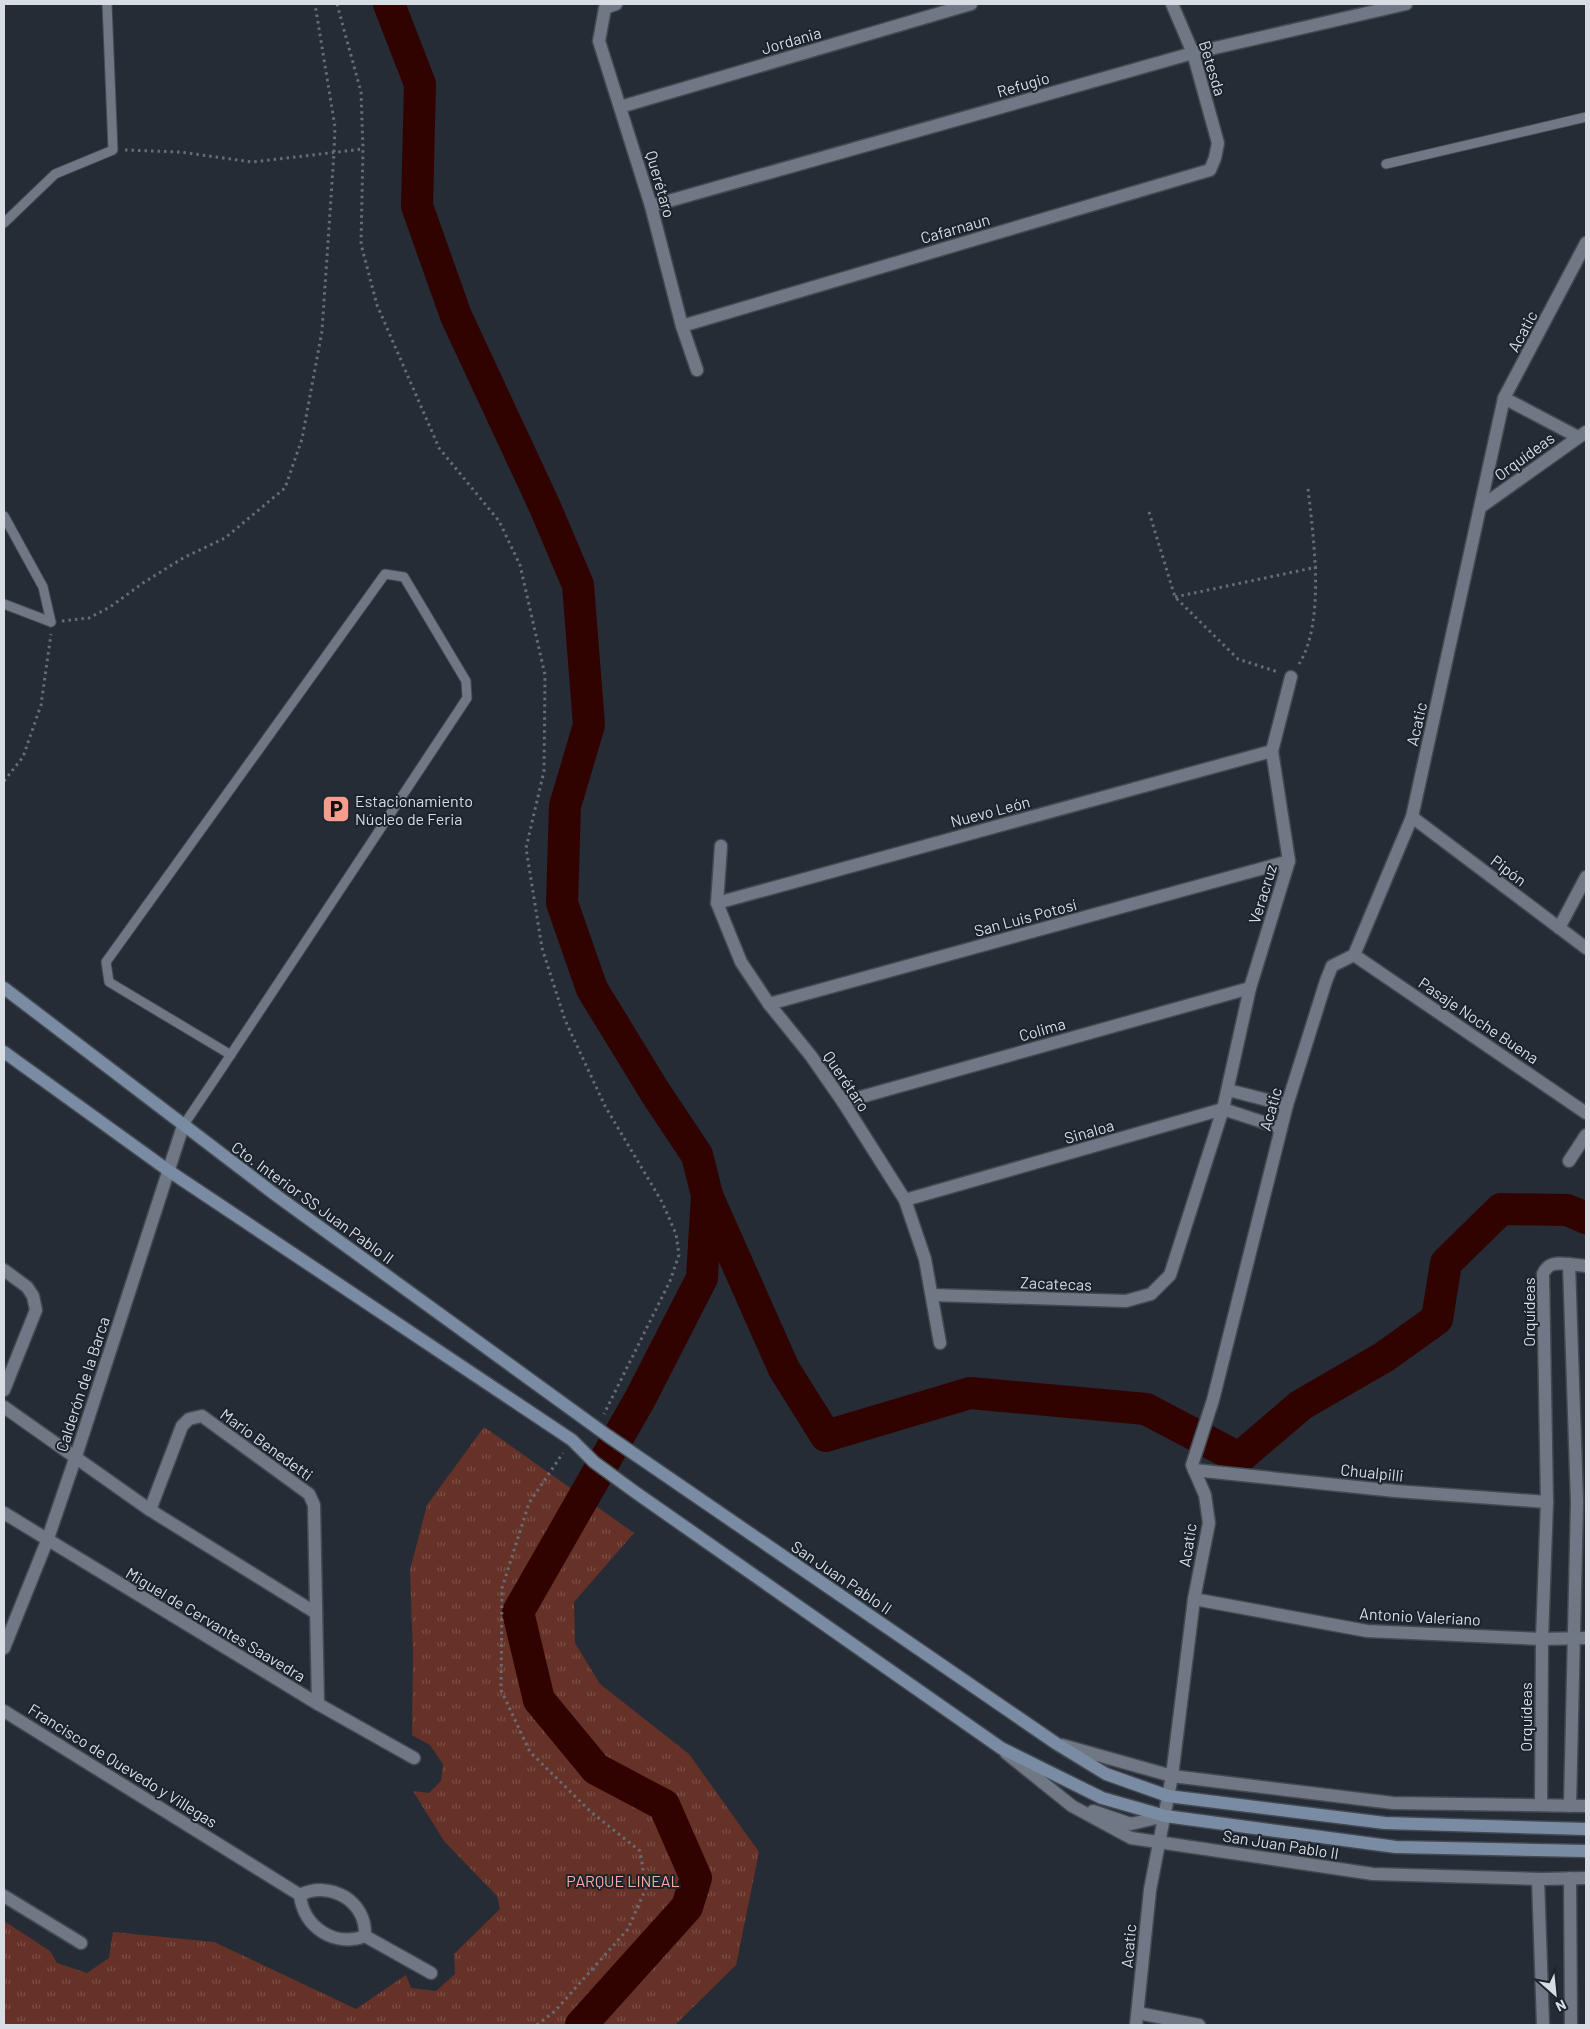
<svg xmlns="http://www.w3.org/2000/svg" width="1590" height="2029" font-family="Barlow,sans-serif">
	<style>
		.grass { fill: url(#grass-tufts) }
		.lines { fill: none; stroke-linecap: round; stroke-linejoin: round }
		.river { stroke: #300300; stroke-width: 32 }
		.service-casing { stroke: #434951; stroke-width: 11 }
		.minor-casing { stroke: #434951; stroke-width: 15 }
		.tertiary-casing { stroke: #434951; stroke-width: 15 }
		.secondary-casing { stroke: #434951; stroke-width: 15 }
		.path { stroke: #676d75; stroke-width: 3; stroke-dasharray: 2.5 4; stroke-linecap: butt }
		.service { stroke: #6f7884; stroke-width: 9 }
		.minor { stroke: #6f7884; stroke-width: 12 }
		.tertiary { stroke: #6f7884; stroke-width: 12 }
		.secondary { stroke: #7a8ca4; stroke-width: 12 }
		.labels { text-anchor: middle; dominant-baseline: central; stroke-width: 4; stroke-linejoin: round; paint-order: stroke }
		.street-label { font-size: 16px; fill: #d8dde3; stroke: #1b232c }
		.poi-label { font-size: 16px; fill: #d8dde3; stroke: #1b232c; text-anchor: start }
		.park-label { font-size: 16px; fill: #f8ac9d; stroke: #1b232c }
	</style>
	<defs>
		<pattern id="grass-tufts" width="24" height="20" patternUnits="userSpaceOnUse" patternTransform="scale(1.25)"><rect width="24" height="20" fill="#663228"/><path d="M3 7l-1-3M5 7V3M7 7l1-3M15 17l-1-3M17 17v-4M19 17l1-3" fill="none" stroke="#7b4f47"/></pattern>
	</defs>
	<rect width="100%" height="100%" fill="#252c36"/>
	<!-- grass -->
	<path class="grass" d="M 484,1427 L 634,1533 L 574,1602 L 575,1643 L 600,1684 L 689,1754 L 759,1852 L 736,1965 L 675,2025 L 4,2025 L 4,1921 L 50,1951 L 57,1963 L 87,1973 L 109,1958 L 113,1932 L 214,1942 L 356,2009 L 406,1975 L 411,1988 L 436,1991 L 455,1974 L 454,1954 L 500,1909 L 497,1896 L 444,1841 L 413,1791 L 429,1793 L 441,1781 L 443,1764 L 430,1745 L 412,1735 L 413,1653 L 410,1570 L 427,1505 Z"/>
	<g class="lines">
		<!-- river -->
		<g class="river">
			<path d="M 389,4 L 420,84 L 417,206 L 456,316 L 545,507 L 578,585 L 589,725 L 565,806 L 562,903 L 592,989 L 655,1092 L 697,1155 L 707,1195 L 702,1278 L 640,1399 L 518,1612 L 539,1700 L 596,1769 L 664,1805 L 696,1878 L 687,1907 L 581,2025"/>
			<path d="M 709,1200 L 784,1369 L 826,1436 L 970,1393 L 1146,1409 L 1239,1458 L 1301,1405 L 1384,1357 L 1437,1319 L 1446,1263 L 1501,1209 L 1567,1210 L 1586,1218"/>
		</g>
		<!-- service casing -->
		<g class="service-casing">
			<g id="service">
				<path d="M 1386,164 L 1586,117"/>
				<path d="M 4,223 L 55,174 L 113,150 L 107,4"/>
				<path d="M 4,516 L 43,587 L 51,622"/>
				<path d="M 4,604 L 51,622"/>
				<path d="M 183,1126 L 220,1071 L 467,698 L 466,681 L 404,577 L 385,574 L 106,962 L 109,982 L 231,1055"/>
			</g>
		</g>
		<!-- minor casing -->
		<g class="minor-casing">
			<g id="minor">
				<path d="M 616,4 L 605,8 L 599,41 L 651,206 L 682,326 L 697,370"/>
				<path d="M 620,107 L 971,4"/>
				<path d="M 651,206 L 1193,53 L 1406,4"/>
				<path d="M 682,326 L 1210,170 L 1215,158 L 1218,143 L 1193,53 L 1172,4"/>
				<path d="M 1504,398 L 1578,437"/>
				<path d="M 1482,506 L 1586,432"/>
				<path d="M 1412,817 L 1586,948"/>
				<path d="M 721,846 L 717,903 L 741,962 L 769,1004 L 811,1056 L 843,1102 L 905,1200 L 925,1259 L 940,1343"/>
				<path d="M 717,903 L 1272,751"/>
				<path d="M 1559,928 L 1586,877"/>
				<path d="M 1354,955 L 1586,1113"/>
				<path d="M 769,1004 L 1289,861"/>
				<path d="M 1228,1090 L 1287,1105"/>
				<path d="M 843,1102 L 1250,988"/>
				<path d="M 1569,1161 L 1586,1135"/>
				<path d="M 905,1200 L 1223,1109 L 1281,1128"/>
				<path d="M 1569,1264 L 1586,1266"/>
				<path d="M 4,1270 L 27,1287 L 33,1296 L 36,1310 L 4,1390"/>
				<path d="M 932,1295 L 1126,1301 L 1151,1294 L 1170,1275 L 1223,1109 L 1250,988 L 1289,861 L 1272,751 L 1291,677"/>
				<path d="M 4,1407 L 150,1510 L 316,1613"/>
				<path d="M 1194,1470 L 1395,1491 L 1547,1502"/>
				<path d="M 150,1510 L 182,1426 L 189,1419 L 202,1416 L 309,1494 L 314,1505 L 318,1704"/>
				<path d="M 4,1513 L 318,1704 L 414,1758"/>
				<path d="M 1194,1599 L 1367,1631 L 1542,1639 L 1586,1638"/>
				<path d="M 4,1711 L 300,1895"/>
				<path d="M 1062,1745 L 1172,1776 L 1393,1803 L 1586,1806"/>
				<path d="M 1006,1753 L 1072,1806 L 1131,1838 L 1373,1874 L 1542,1879 L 1586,1878"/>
				<path d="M 1093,1811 L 1131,1824 L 1165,1816"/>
				<path d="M 300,1895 C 330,1880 367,1901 365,1936"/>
				<path d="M 300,1895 C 303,1927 335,1948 365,1936"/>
				<path d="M 4,1896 L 81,1943"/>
				<path d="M 365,1936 L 431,1973"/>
				<path d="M 1138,2013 L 1199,2025"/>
				<path d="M 1136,2025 L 1150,1890 L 1172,1776 L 1194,1599 L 1209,1523 L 1205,1495 L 1192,1465 L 1213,1400 L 1287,1105 L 1326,981 L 1332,966 L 1354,955 L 1412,817 L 1504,398 L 1586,243"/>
			</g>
		</g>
		<!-- tertiary casing -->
		<g class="tertiary-casing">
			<g id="tertiary">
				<path d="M 4,1648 L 47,1541 L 75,1459 L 183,1126"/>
				<path d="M 1541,1805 L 1542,1639 L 1547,1502 L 1543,1274 C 1548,1262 1557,1263 1569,1264 L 1577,1502 L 1570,1806"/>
				<path d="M 1570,1878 L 1571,2025"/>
				<path d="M 1538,1879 L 1543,2025"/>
			</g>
		</g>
		<!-- secondary casing -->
		<g class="secondary-casing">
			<g id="secondary">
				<path d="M 4,988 L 277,1196 L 608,1436 L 1057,1744 L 1106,1774 L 1168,1796 L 1385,1823 L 1586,1829"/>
				<path d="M 4,1052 L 169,1171 L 572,1440 L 594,1462 L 635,1492 L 1001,1748 L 1102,1798 L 1165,1816 L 1396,1847 L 1586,1851"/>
			</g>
		</g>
		<!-- path -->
		<g class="path">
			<path d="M 337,4 L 361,92 L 363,149 L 361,244 L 377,305 L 439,448 L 499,521 L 520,565 L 545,675 L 544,771 L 526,848 L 542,948 L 565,1020 L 605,1106 L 662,1202 L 676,1234 L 679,1255 L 670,1281 L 604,1414"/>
			<path d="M 125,150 L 180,152 L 252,162 L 363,149"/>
			<path d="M 1149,512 L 1175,597 L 1238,659 L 1278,672"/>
			<path d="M 1175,597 L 1317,567"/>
			<path d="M 62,621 L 89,618 L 110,607 L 143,583 L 183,558 L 225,538 L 285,488 L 302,439 L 322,331 L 334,153 L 335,127 L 315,4"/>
			<path d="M 1299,664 C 1326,621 1313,536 1308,488"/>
			<path d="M 4,781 L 23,757 L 41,705 L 51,634"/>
			<path d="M 537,2025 L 555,2011 L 628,1929 L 646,1888 L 640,1851 L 591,1812 L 530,1752 L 501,1690 L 502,1588 L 529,1503 L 563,1453"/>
		</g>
		<!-- service -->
		<use href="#service" class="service"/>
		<!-- minor -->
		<use href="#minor" class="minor"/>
		<!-- tertiary -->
		<use href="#tertiary" class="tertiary"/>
		<!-- secondary -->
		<use href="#secondary" class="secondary"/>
	</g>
	<!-- icons -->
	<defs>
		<g id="parking-square" transform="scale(1.4375)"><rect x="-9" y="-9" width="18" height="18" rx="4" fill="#f49d8c" stroke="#1b232c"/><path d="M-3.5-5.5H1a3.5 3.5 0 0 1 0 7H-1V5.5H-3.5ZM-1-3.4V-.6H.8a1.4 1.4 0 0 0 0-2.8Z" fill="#111"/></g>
	</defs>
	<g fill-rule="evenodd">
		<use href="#parking-square" x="336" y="809"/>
	</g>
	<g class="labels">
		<!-- street labels -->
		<g class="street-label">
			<text transform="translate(791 40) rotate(-16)">Jordania</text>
			<text transform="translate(1213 68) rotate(73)">Betesda</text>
			<text transform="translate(1023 84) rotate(-16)">Refugio</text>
			<text transform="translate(661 184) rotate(74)">Querétaro</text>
			<text transform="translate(955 228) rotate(-16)">Cafarnaun</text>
			<text transform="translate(1522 331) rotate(-62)">Acatic</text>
			<text transform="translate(1524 456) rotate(-36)">Orquídeas</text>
			<text transform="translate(1416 724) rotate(-77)">Acatic</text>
			<text transform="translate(990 811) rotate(-15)">Nuevo León</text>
			<text transform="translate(1509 870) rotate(37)">Pipón</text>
			<text transform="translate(1262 894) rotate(-73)">Veracruz</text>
			<text transform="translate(1025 917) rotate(-15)">San Luis Potosí</text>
			<text transform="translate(1479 1020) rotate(34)">Pasaje Noche Buena</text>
			<text transform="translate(1042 1029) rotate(-16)">Colima</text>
			<text transform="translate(847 1081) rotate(56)">Querétaro</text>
			<text transform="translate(1270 1109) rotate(-74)">Acatic</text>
			<text transform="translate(1089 1131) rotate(-16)">Sinaloa</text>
			<text transform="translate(313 1202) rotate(36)">Cto. Interior SS Juan Pablo II</text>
			<text transform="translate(1056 1283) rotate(2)">Zacatecas</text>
			<text transform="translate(1528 1312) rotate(-90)">Orquídeas</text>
			<text transform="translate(82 1384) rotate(-72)">Calderón de la Barca</text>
			<text transform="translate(267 1444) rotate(36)">Mario Benedetti</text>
			<text transform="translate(1372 1472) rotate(6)">Chualpilli</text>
			<text transform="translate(1187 1545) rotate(-81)">Acatic</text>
			<text transform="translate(842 1577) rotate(34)">San Juan Pablo II</text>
			<text transform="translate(1420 1616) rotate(3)">Antonio Valeriano</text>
			<text transform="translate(216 1624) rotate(31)">Miguel de Cervantes Saavedra</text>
			<text transform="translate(1525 1717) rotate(-90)">Orquídeas</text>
			<text transform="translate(123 1765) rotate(32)">Francisco de Quevedo y Villegas</text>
			<text transform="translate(1281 1844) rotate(9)">San Juan Pablo II</text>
			<text transform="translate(1128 1946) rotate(-85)">Acatic</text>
		</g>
		<!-- poi labels -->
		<g class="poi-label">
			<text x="355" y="800">Estacionamiento<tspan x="355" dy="18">Núcleo de Feria</tspan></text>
		</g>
		<!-- park labels -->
		<g class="park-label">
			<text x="623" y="1880">PARQUE LINEAL</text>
		</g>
	</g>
	<!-- border -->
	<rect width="1590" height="2029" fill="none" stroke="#d8dde3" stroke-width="10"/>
	<!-- north arrow -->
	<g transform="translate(1555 1994) rotate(153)" stroke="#1b232c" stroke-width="4" paint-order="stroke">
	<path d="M0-4L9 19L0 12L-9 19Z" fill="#d8dde3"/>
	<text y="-8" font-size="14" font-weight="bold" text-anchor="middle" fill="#d8dde3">N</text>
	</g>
</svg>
